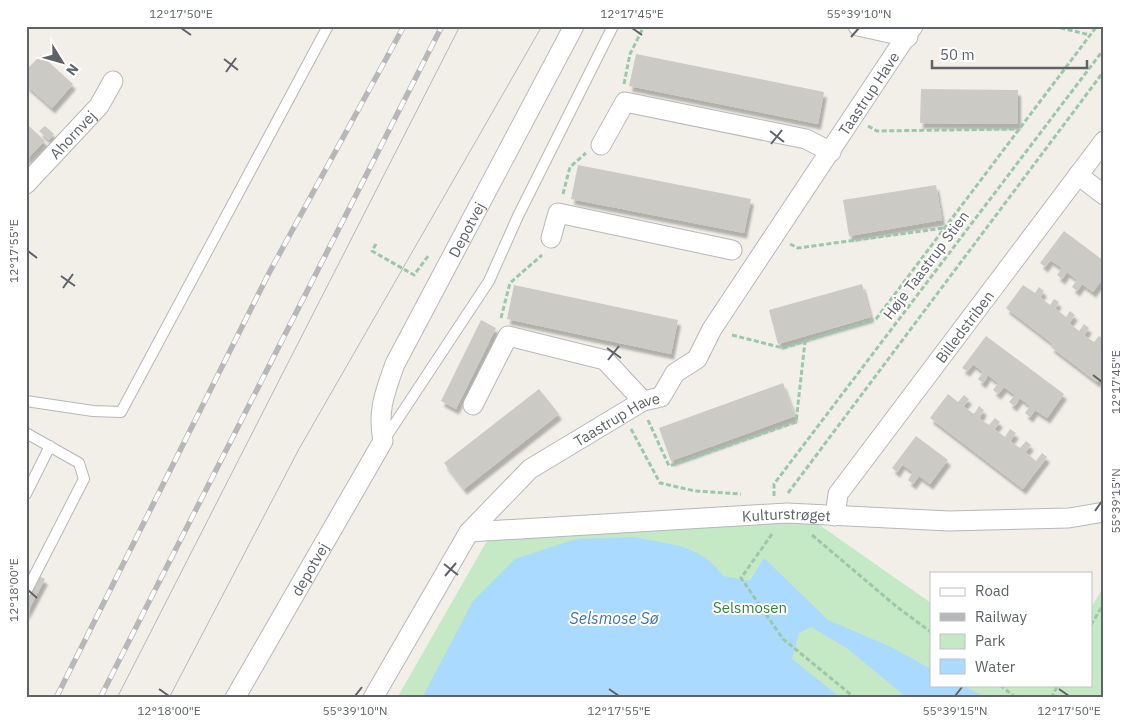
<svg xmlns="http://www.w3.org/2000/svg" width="1130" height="724" font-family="'IBM Plex Sans',sans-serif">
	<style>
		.green { fill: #c5e8c5 }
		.water { fill: #aadaff }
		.building { fill: #cccac5; filter: url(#shadow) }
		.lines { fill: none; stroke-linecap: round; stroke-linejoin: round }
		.service-casing { stroke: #b5b8bc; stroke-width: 12 }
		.minor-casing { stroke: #b5b8bc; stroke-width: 21 }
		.path { stroke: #9cc7a9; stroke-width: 3; stroke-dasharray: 5 2.5; stroke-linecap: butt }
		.service { stroke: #fff; stroke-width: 10 }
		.minor { stroke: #fff; stroke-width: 19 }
		.tram { stroke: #b6b7b8; stroke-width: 1 }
		.rail-casing { stroke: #b6b7b8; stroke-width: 5.5 }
		.rail { stroke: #fff; stroke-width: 4; stroke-dasharray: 11; stroke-linecap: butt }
		.ticks { fill: none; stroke: #5f6368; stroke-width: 2 }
		.labels { text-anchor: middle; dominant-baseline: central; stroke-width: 4; stroke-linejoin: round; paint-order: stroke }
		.street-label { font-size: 15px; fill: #5f6368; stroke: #fff }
		.park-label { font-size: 15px; fill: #348238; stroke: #fff }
		.water-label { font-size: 16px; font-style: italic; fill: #4174aa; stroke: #fff }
		.neatline { fill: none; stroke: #5f6368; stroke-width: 2 }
		.ticks-label { font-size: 12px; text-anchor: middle; fill: #5f6368 }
	</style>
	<defs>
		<filter id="shadow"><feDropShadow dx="3" dy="5.5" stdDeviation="1" flood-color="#0004"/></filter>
	</defs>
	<rect width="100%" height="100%" fill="#f1efe8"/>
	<!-- green -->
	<path class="green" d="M 808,517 L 931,603 L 931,685 L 1091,685 L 1091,608 L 1104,586 L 1104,698 L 397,698 L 499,520 Z"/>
	<!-- water -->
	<path class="water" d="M 635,537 C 670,545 701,544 723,576 L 750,581 L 764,558 L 828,620 L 893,648 L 931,669 L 931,685 L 962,685 L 987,698 L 907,698 L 848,649 L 811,627 L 799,633 L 792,659 L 841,698 L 422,698 L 473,601 L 515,559 L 576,539 Z"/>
	<!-- building -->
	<g class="building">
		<path d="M 636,54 L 824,92 L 818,124 L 629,86 Z"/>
		<path d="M 41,55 L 73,84 L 52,108 L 26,85 L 26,70 Z"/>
		<path d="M 921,89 L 1018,90 L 1018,124 L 920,123 Z"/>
		<path d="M 29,126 L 45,141 L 26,160 L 26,130 Z"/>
		<path d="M 45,126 L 54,134 L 49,140 L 39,131 Z"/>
		<path d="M 578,165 L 751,199 L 744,233 L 571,199 Z"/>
		<path d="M 936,185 L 942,220 L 849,236 L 843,200 Z"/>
		<path d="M 1064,231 L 1104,261 L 1104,277 L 1093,292 L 1082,284 L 1077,291 L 1072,287 L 1077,280 L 1067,272 L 1062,279 L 1057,275 L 1062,268 L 1050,260 L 1045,267 L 1040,263 Z"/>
		<path d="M 862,284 L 871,317 L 778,344 L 769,310 Z"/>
		<path d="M 514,285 L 678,320 L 671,354 L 507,319 Z"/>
		<path d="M 1023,285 L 1035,293 L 1039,287 L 1044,291 L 1040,297 L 1050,305 L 1054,299 L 1059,302 L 1055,308 L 1066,317 L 1070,311 L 1075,315 L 1069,323 L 1079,331 L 1084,324 L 1089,328 L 1084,335 L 1094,342 L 1099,336 L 1104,339 L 1099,346 L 1104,350 L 1104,374 L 1097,382 L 1051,347 L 1053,344 L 1006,308 Z"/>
		<path d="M 481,320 L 496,328 L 456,409 L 441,401 Z"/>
		<path d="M 986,336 L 1064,394 L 1047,418 L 1035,410 L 1030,417 L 1025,413 L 1030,406 L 1020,398 L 1014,406 L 1009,402 L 1015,395 L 1004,387 L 998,394 L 993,390 L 998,383 L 988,375 L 983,383 L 978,379 L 983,372 L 973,364 L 967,371 L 962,368 Z"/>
		<path d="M 783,383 L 795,416 L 671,461 L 659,428 Z"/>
		<path d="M 539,389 L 559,414 L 464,489 L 444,463 Z"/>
		<path d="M 948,394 L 958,402 L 964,395 L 969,399 L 963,406 L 974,414 L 979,406 L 984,410 L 979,418 L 989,425 L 995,418 L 1000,422 L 994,429 L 1005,437 L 1010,429 L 1016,433 L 1010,441 L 1020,448 L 1026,441 L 1031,445 L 1025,452 L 1036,461 L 1042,453 L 1047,457 L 1023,489 L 930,418 Z"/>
		<path d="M 916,436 L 948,460 L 930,484 L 919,476 L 913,484 L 908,480 L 913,472 L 902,464 L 897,472 L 892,468 Z"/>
		<path d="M 26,569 L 45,579 L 26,615 Z"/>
	</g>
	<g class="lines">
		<!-- service casing -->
		<g class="service-casing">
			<g id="service">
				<path d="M 26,401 L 93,411 L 121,412 L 328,26"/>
				<path d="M 26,433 L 79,463 L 84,479 L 26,592"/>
				<path d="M 384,440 L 489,281 L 518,216 L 613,26"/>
				<path d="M 26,494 L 50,446"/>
			</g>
		</g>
		<!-- minor casing -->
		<g class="minor-casing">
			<g id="minor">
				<path d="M 858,26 L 908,37"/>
				<path d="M 601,145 L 625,102 L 806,139 L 831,152"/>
				<path d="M 1078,175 L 1104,195"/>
				<path id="s1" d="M 26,184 L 99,106 L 113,81"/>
				<path d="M 551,238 L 558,213 L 732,250"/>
				<path d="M 473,405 L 508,336 L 605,360 L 643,401"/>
				<path id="s2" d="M 835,516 L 838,494 L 1104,141"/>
				<path id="s3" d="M 469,532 L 787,513 L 949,521 L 1069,518 L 1104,512"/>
				<path id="s4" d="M 235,698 L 383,441 C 377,411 385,392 395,364 L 574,26"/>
				<path id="s5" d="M 373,698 L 469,532 L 530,469 L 643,401 L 661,397 L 675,373 L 697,359 L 712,329 L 913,26"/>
			</g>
		</g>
		<!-- path -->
		<g class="path">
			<path d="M 1053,26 L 1090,35"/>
			<path d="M 624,84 L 630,54 L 644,26"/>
			<path d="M 868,126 L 877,131 L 1018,129"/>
			<path d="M 563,194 L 570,167 L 586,153"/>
			<path d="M 376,244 L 372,251 L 414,275 L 428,256"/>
			<path d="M 790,244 L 798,248 L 944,228"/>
			<path d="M 501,318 L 510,283 L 542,255"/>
			<path d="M 732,335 L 783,348 L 876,319 L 1097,26"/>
			<path d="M 648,420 L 669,466 L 796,422 L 805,342"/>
			<path d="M 631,429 L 660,483 L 695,491 L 741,494"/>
			<path d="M 788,493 L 1104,71"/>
			<path d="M 774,496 L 774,484 L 1104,49"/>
			<path d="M 772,534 L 741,578 L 783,639 L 855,698"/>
			<path d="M 812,535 L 897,607 L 931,632"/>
			<path d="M 1091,625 L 1104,603"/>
			<path d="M 1000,685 L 1016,698"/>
			<path d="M 1051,698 L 1058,685"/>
		</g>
		<!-- service -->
		<use href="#service" class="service"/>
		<!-- minor -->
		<use href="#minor" class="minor"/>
		<!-- tram -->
		<g class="tram">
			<path d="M 117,698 L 460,26"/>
			<path d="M 169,698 L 299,449 L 542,26"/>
		</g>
		<!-- rail casing -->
		<g class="rail-casing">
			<g id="rail">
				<path d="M 56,698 L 269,273 L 404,26"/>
				<path d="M 100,698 L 442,26"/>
			</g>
		</g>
		<!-- rail -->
		<use href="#rail" class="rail"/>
	</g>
	<!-- ticks -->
	<path class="ticks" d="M 181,28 L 191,35M 632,28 L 642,35M 851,37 L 859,28M 224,59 L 238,70M 226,72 L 236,58M 770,131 L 784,142M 771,144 L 782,130M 28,251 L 37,258M 61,276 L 75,286M 63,288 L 73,274M 607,348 L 621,358M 608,360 L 619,346M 1093,375 L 1102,382M 1095,511 L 1102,501M 444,564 L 458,575M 445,576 L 456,563M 28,590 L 37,598M 159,689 L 169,696M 609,689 L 619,696M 1059,689 L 1069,696M 355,696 L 362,687M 955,696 L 962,687"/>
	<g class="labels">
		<!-- street labels -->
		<g class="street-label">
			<text stroke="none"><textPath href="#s5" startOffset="800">Taastrup Have</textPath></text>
			<text stroke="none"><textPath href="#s1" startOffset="68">Ahornvej</textPath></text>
			<text stroke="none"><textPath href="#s4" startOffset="528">Depotvej</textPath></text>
			<text transform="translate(926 265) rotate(-53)">Høje Taastrup Stien</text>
			<text stroke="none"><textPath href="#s2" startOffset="232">Billedstriben</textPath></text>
			<text stroke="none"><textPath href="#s5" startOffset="380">Taastrup Have</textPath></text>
			<text stroke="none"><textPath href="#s3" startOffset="318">Kulturstrøget</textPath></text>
			<text stroke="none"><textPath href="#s4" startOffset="149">depotvej</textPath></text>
		</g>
		<!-- park labels -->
		<g class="park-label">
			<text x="750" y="607">Selsmosen</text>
		</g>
		<!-- water labels -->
		<g class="water-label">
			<text x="614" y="618">Selsmose Sø</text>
		</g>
	</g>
	<!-- border -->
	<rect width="1130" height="724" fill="none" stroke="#ffffff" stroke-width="55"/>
	<!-- legend -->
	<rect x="930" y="572" width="162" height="115" fill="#ffffff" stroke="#bfc1c3"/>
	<rect x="940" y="588" width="25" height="8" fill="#ffffff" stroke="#bfc1c3"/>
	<text x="975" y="596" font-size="15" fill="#5f6368">Road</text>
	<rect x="940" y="613" width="25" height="8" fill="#b6b7b8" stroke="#bfc1c3"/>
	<text x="975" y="622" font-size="15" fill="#5f6368">Railway</text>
	<rect x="940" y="634" width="25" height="15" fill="#c5e8c5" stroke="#bfc1c3"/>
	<text x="975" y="646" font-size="15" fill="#5f6368">Park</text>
	<rect x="940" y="659" width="25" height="15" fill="#aadaff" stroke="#bfc1c3"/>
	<text x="975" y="672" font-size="15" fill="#5f6368">Water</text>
	<!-- north arrow -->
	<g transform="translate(62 62) rotate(127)" stroke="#ffffff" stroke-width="4" paint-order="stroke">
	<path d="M0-4L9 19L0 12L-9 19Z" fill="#5f6368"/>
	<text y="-8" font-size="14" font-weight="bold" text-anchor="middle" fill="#5f6368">N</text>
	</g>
	<!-- scale -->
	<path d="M932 60v8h155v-8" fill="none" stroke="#5f6368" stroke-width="2.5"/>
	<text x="940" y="60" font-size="15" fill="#5f6368" stroke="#ffffff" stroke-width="4" paint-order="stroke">50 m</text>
	<rect x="28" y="28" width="1074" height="668" class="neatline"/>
	<g class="ticks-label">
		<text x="181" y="18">12°17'50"E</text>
		<text x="632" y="18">12°17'45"E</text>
		<text x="859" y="18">55°39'10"N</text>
		<text transform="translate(14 251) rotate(-90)" y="4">12°17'55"E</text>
		<text transform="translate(1116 382) rotate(-90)" y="4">12°17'45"E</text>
		<text transform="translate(1116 501) rotate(-90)" y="4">55°39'15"N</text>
		<text transform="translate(14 590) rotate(-90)" y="4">12°18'00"E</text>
		<text x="169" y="715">12°18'00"E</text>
		<text x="355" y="715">55°39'10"N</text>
		<text x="619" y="715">12°17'55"E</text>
		<text x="955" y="715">55°39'15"N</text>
		<text x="1069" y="715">12°17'50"E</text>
	</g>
</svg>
